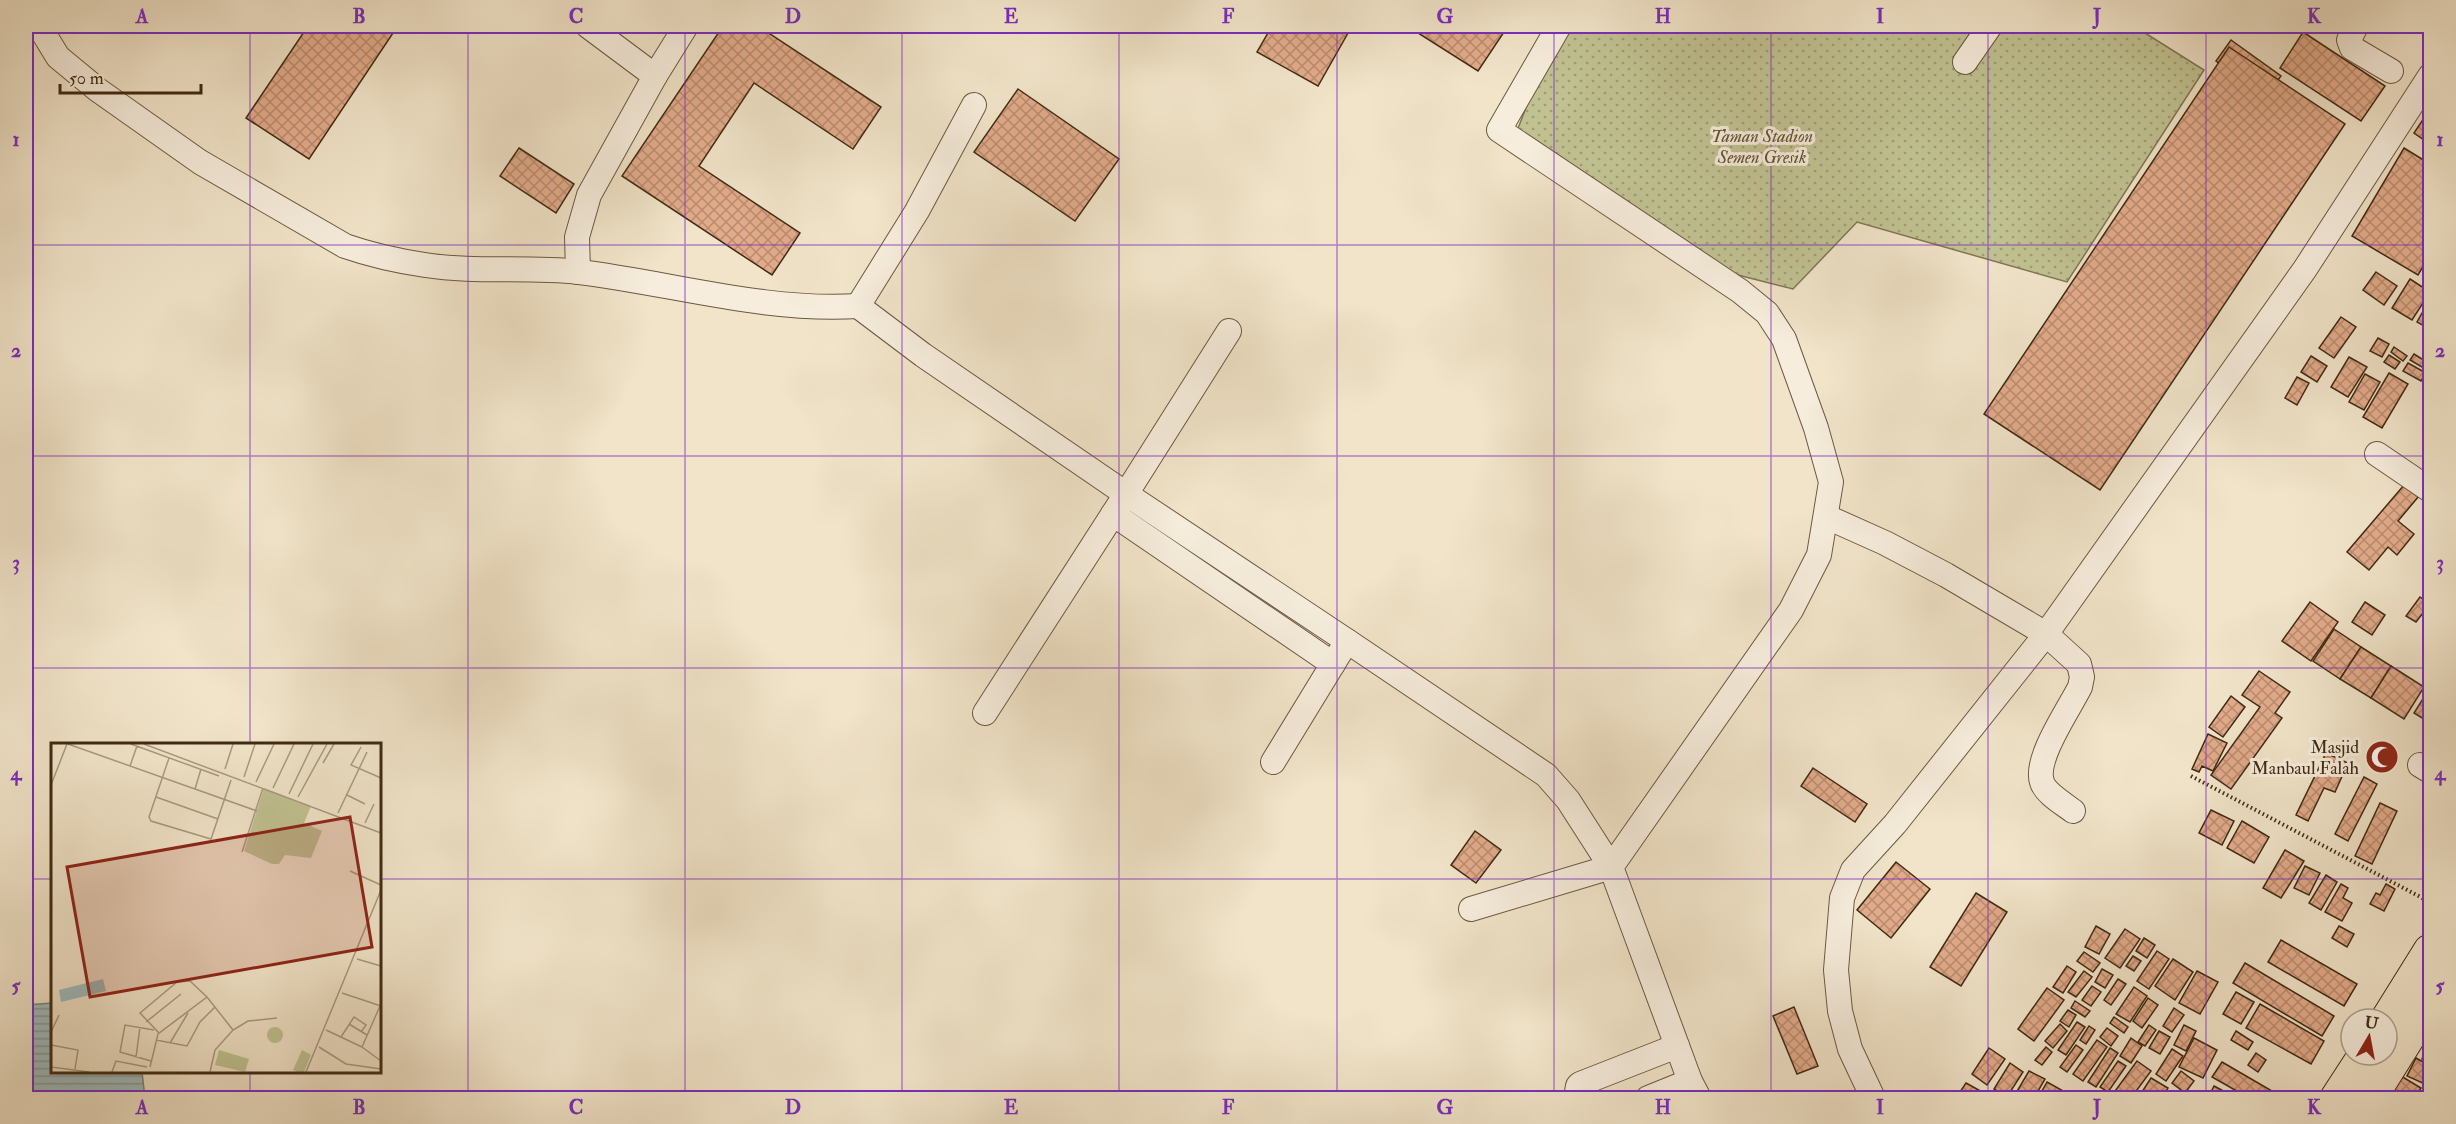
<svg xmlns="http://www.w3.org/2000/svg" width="2456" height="1124" font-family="'IM FELL Double Pica',serif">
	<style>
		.park { fill: url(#park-dots); stroke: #807652; stroke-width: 1.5 }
		.water { fill: url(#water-rules); stroke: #79827b; stroke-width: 1.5 }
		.building { fill: url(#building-cross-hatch); stroke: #402a13; stroke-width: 1.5 }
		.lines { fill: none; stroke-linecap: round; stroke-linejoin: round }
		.minor-casing { stroke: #6c5840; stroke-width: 26 }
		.highway-casing { stroke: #402a13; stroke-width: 35 }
		.path { stroke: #402a13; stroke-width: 4; stroke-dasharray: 1.5 3; stroke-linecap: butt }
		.minor { stroke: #f6eddc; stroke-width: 24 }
		.highway { stroke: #f1e4c9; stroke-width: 33 }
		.grid { fill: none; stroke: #7b2cbf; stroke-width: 1.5; stroke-opacity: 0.55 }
		.labels { text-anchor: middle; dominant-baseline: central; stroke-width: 6; stroke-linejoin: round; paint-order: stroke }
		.park-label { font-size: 18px; font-style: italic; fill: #605033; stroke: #f6eddc }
		.poi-label { font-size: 18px; fill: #402a13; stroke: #f6eddc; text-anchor: end }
		.inset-road { fill: none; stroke: #aa9a80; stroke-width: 1.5 }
		.view { fill: #8f2418; fill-opacity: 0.15; stroke: #8f2418; stroke-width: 3 }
		.inset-edge { fill: none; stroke: #402a13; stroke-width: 3 }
		.neatline { fill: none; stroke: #7b2cbf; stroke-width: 2 }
		.grid-label { font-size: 20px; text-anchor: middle; font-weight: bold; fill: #7b2cbf }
	</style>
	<defs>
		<pattern id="park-dots" width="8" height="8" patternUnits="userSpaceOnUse" patternTransform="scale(1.5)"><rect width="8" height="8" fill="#c1c292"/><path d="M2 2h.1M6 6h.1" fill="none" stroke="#9e9e76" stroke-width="1.8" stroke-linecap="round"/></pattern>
		<pattern id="water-rules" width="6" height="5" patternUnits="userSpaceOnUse" patternTransform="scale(1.5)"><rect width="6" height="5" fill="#9fbcc0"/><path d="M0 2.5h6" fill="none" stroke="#83999b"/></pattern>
		<pattern id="building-cross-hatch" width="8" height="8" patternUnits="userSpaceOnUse" patternTransform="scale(1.5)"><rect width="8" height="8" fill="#e2ab8a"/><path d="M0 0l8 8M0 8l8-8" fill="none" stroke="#b98b70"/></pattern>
	</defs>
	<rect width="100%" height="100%" fill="#f1e4c9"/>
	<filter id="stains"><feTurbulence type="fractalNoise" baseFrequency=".00333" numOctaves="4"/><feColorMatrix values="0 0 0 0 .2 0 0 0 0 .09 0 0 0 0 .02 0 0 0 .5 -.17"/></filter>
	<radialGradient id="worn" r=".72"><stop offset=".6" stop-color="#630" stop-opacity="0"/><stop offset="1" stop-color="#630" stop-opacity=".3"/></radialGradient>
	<!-- park -->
	<path class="park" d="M 1569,26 L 2134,26 L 2204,70 L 2067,282 L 1857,222 L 1793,289 L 1734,274 L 1517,131 L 1527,105 Z"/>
	<!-- water -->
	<path class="water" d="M 52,1003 L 52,1072 L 142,1072 L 145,1098 L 26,1098 L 26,1005 Z"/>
	<!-- building -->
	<g class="building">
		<path d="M 308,26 L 388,26 L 395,30 L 309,159 L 246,118 Z"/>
		<path d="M 723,26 L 758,26 L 881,107 L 853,149 L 754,83 L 699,166 L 800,233 L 772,275 L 622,176 Z"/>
		<path d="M 1272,26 L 1352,26 L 1318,86 L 1257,52 Z"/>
		<path d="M 1407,26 L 1508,26 L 1478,71 Z"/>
		<path d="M 2303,32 L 2385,86 L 2361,121 L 2280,68 Z"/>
		<path d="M 2231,40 L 2281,76 L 2266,96 L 2216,61 Z"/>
		<path d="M 2229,47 L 2345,124 L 2100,490 L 1984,414 Z"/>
		<path d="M 1018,89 L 1119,159 L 1075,221 L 974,152 Z"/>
		<path d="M 2430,109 L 2430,144 L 2414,133 Z"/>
		<path d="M 519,148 L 574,184 L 556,213 L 500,176 Z"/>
		<path d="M 2404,148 L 2430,164 L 2430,255 L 2418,275 L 2352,236 Z"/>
		<path d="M 2376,272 L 2397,286 L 2384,305 L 2363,290 Z"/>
		<path d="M 2410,279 L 2430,292 L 2412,320 L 2392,308 Z"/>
		<path d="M 2430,299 L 2430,319 L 2426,327 L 2417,322 Z"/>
		<path d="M 2341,317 L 2356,327 L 2334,358 L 2319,348 Z"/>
		<path d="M 2378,338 L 2389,344 L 2382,357 L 2370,351 Z"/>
		<path d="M 2394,347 L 2407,356 L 2403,361 L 2391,352 Z"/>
		<path d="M 2414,354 L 2430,364 L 2427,370 L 2410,360 Z"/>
		<path d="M 2389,355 L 2400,362 L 2395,369 L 2384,362 Z"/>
		<path d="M 2311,356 L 2327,366 L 2317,382 L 2301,372 Z"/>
		<path d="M 2349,357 L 2367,367 L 2348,397 L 2331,387 Z"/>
		<path d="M 2408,363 L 2426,373 L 2421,381 L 2403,371 Z"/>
		<path d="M 2389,373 L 2408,384 L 2382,428 L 2363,417 Z"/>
		<path d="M 2365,374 L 2380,382 L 2364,410 L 2349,402 Z"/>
		<path d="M 2297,377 L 2309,383 L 2297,405 L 2285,398 Z"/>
		<path d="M 2410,478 L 2424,490 L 2398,521 L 2414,534 L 2397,555 L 2388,547 L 2369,570 L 2347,552 Z"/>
		<path d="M 2420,597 L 2430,604 L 2416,622 L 2406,616 Z"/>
		<path d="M 2310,602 L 2338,622 L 2311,661 L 2282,641 Z"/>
		<path d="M 2365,602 L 2385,615 L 2372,635 L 2352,622 Z"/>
		<path d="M 2334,629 L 2361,647 L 2340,679 L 2313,661 Z"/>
		<path d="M 2361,647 L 2391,666 L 2371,698 L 2340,679 Z"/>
		<path d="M 2391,666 L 2424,687 L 2404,719 L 2371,698 Z"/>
		<path d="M 2259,671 L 2290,692 L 2275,713 L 2282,718 L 2231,789 L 2211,775 L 2260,707 L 2242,695 Z"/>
		<path d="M 2426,694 L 2430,696 L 2430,723 L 2414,713 Z"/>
		<path d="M 2231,696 L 2245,707 L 2223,737 L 2209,727 Z"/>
		<path d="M 2208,734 L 2227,743 L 2213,771 L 2202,766 L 2199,772 L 2192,769 Z"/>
		<path d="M 2326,753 L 2348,763 L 2335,792 L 2324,788 L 2308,821 L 2296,815 Z"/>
		<path d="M 1813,768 L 1867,804 L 1855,822 L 1801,786 Z"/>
		<path d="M 2364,777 L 2377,784 L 2348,841 L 2335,834 Z"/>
		<path d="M 2380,803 L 2397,811 L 2372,864 L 2355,856 Z"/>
		<path d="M 2211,810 L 2234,821 L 2222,845 L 2199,833 Z"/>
		<path d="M 2242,821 L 2269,837 L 2254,863 L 2227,848 Z"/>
		<path d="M 1475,831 L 1501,850 L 1476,883 L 1451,865 Z"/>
		<path d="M 2285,850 L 2304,861 L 2281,898 L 2263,888 Z"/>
		<path d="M 1896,862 L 1930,889 L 1891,938 L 1857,910 Z"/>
		<path d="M 2305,866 L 2320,873 L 2309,895 L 2294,888 Z"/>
		<path d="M 2326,875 L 2337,882 L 2321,910 L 2309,903 Z"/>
		<path d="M 2341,884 L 2348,888 L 2343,898 L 2352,903 L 2342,921 L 2325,912 Z"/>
		<path d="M 2386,884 L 2395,889 L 2384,911 L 2370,904 L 2376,893 L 2380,895 Z"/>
		<path d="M 1976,893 L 2007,912 L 1961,986 L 1930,967 Z"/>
		<path d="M 2096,926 L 2110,934 L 2099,954 L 2085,947 Z"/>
		<path d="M 2339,926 L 2354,934 L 2347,947 L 2332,938 Z"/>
		<path d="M 2125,929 L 2140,939 L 2120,968 L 2105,958 Z"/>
		<path d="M 2144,938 L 2155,945 L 2147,958 L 2136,951 Z"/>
		<path d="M 2281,940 L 2357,984 L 2344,1006 L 2268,962 Z"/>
		<path d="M 2157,951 L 2169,959 L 2149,989 L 2137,981 Z"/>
		<path d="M 2084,952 L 2100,963 L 2093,972 L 2077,961 Z"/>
		<path d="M 2133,956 L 2141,961 L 2134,971 L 2126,966 Z"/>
		<path d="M 2173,959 L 2193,972 L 2175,1000 L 2155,986 Z"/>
		<path d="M 2245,963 L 2334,1016 L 2322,1036 L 2233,983 Z"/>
		<path d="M 2067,966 L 2076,972 L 2063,993 L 2053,987 Z"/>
		<path d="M 2102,969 L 2113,975 L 2105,988 L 2095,982 Z"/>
		<path d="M 2084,971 L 2092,977 L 2076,997 L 2068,992 Z"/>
		<path d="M 2197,971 L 2218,982 L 2200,1014 L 2179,1003 Z"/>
		<path d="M 2118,979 L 2126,984 L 2111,1005 L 2104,1000 Z"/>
		<path d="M 2092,986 L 2101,992 L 2091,1006 L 2082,1000 Z"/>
		<path d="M 2134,987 L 2147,996 L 2130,1022 L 2116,1014 Z"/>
		<path d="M 2047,988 L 2064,1000 L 2034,1041 L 2018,1029 Z"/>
		<path d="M 2236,992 L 2254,1002 L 2241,1024 L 2223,1014 Z"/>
		<path d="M 2148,998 L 2158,1005 L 2142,1028 L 2133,1021 Z"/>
		<path d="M 2075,1001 L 2090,1011 L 2085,1017 L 2071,1008 Z"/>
		<path d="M 2260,1004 L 2324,1041 L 2311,1064 L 2246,1028 Z"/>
		<path d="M 1794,1007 L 1818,1066 L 1797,1074 L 1773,1016 Z"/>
		<path d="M 2174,1008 L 2184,1015 L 2172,1032 L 2163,1026 Z"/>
		<path d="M 2068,1010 L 2076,1015 L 2069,1027 L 2060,1021 Z"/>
		<path d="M 2114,1017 L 2128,1027 L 2124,1033 L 2110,1023 Z"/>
		<path d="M 2077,1022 L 2085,1027 L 2066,1055 L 2058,1050 Z"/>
		<path d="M 2060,1024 L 2067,1031 L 2053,1048 L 2045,1041 Z"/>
		<path d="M 2149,1025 L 2156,1030 L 2145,1046 L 2138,1042 Z"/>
		<path d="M 2184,1025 L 2196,1031 L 2186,1051 L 2174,1045 Z"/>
		<path d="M 2089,1026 L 2095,1030 L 2086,1044 L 2080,1040 Z"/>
		<path d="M 2107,1028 L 2118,1036 L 2111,1046 L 2100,1037 Z"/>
		<path d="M 2159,1031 L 2170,1037 L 2160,1054 L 2149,1048 Z"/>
		<path d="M 2236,1031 L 2253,1042 L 2248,1050 L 2231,1040 Z"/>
		<path d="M 2430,1036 L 2430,1062 L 2422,1059 Z"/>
		<path d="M 2131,1038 L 2142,1046 L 2131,1063 L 2120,1056 Z"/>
		<path d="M 2194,1038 L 2217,1050 L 2203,1078 L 2179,1067 Z"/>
		<path d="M 2097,1040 L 2107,1047 L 2083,1081 L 2073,1074 Z"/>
		<path d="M 2076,1045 L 2083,1050 L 2067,1072 L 2060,1067 Z"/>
		<path d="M 2046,1047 L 2052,1052 L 2042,1065 L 2035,1060 Z"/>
		<path d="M 1989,1048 L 2005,1059 L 1987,1085 L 1972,1074 Z"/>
		<path d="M 2110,1048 L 2118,1053 L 2096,1087 L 2088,1082 Z"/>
		<path d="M 2172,1049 L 2183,1056 L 2166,1081 L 2156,1074 Z"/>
		<path d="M 2256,1053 L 2266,1060 L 2258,1072 L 2248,1065 Z"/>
		<path d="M 2416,1058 L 2430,1066 L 2430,1077 L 2427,1085 L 2407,1076 Z"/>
		<path d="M 2118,1061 L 2126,1066 L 2108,1092 L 2100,1087 Z"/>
		<path d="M 2137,1061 L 2151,1071 L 2131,1098 L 2110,1098 Z"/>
		<path d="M 2222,1062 L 2284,1098 L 2249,1098 L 2212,1077 Z"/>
		<path d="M 2010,1063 L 2023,1072 L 2007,1097 L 1994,1089 Z"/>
		<path d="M 2029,1071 L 2045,1079 L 2034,1098 L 2013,1098 Z"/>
		<path d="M 2181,1071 L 2194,1081 L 2185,1093 L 2172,1083 Z"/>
		<path d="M 2401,1076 L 2421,1088 L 2415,1098 L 2388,1098 Z"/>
		<path d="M 2151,1078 L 2168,1088 L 2162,1098 L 2138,1098 Z"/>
		<path d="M 2047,1082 L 2065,1092 L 2062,1098 L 2038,1098 Z"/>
		<path d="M 1966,1083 L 1993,1098 L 1956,1098 Z"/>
		<path d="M 2214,1086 L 2233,1096 L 2231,1098 L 2208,1098 Z"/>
	</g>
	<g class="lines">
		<!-- minor casing -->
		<g class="minor-casing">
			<g id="minor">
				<path d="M 39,26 L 58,57 L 98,90 L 200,162 L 345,246 C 371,255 398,261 425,265 C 476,273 528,266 579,272 C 670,283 766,312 858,306"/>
				<path d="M 1559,26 L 1499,130 L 1740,291 L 1767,313 L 1784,339 L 1816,428 L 1831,482 L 1819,555 L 1791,610 L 1611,867 L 1690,1081 L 1699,1098"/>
				<path d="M 2356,26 L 2349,40 L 2352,48 L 2391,71"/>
				<path d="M 1965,62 L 1990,26"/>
				<path d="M 655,76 L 686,26"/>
				<path d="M 974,105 L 917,211 L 858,306 L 923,355 L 1126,494 L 985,713"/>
				<path d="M 578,272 L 577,237 L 589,195 L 655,76 L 588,26"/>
				<path d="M 1229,331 L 1126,494 L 1347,641"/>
				<path d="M 2377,454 L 2430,490"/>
				<path d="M 1113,514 L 1333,664"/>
				<path d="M 1827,517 L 1885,543 L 1946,575 L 2046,634 L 2079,664 L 2082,677 L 2080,687 C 2069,709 2034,759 2042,782 C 2045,793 2064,804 2073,811"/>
				<path d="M 1273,762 L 1347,641 L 1546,775 L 1568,800 L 1611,867 L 1471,909"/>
				<path d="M 2420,765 L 2430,771"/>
				<path d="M 1587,1098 L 1577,1092 L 1578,1086 L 1580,1084 L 1677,1046"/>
				<path d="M 1648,1098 L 1690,1081"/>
				<path d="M 1873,1098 L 1850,1049 L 1840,1011 L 1836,970 L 1842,898 L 1853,870 L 1895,824 L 2046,634 L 2305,269 L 2430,76"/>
			</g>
		</g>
		<!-- highway casing -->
		<g class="highway-casing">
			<g id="highway">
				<path d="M 2387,1020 L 2430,951"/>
				<path d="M 2337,1098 L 2365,1055"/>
				<path d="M 2370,1098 L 2430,1002"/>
			</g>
		</g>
		<!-- path -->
		<path class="path" d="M 2191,776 L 2430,902"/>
		<!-- minor -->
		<use href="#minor" class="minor"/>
		<!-- highway -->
		<use href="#highway" class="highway"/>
	</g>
	<!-- grid -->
	<path class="grid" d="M 250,26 L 250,744M 468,26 L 468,1098M 685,26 L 685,1098M 902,26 L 902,1098M 1119,26 L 1119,1098M 1337,26 L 1337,1098M 1554,26 L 1554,1098M 1771,26 L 1771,1098M 1988,26 L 1988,1098M 2206,26 L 2206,1098M 26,245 L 2430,245M 26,456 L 2430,456M 26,668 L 2430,668M 26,879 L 52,879M 380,879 L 2430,879M 250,1072 L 250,1098"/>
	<!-- icons -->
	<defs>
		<g id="mosque-disc" transform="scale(1.725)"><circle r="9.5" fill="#8f2418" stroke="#f6eddc"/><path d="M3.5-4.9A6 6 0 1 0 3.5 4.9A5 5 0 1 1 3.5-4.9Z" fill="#fff"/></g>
	</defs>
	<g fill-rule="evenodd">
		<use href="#mosque-disc" x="2382" y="757"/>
	</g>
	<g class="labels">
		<!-- park labels -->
		<g class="park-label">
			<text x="1762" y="136">Taman Stadion<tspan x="1762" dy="21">Semen Gresik</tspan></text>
		</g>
		<!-- poi labels -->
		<g class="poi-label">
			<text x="2359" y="747">Masjid<tspan x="2359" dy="21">Manbaul Falah</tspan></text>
		</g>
	</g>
	<!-- overview -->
	<g transform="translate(51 743)">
		<rect width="330" height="330" fill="#f1e4c9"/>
		<path d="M 213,45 L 260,63 L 253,80 L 271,88 L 260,115 L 234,112 L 228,121 L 221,121 L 193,108 ZM 251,307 L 260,312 L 253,329 L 247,329 L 242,327 Z" fill="#c1c292"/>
		<path d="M216 292a8 8 0 1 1 16 0a8 8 0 1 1-16 0ZM 168,307 L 198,316 L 194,329 L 164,322 Z" fill="#c1c292"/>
		<path d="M 52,236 L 55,248 L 10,259 L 8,247 Z" fill="#9fbcc0"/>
		<path class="inset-road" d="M 17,1 L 206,68M 80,1 L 168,33M 93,1 L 330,90M 310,4 L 300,22 L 330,35M 118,15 L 98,74 L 100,78 L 160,96 L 180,37M 272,20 L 283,1M 79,23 L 86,3M 174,26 L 182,1M 193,34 L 204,1M 205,39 L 223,1M 0,42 L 16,1M 222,45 L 243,1M 144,46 L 150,26M 238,51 L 262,1M 296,52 L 314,61M 105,54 L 167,76M 247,54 L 276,1M 287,70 L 316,9M 314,80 L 323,61M 191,109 L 212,45M 299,128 L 330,142M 306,216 L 330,223M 291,250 L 330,263M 95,279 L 130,251M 298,281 L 316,292M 275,287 L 311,304M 0,289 L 8,272M 108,290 L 89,270 L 126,239 L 139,238 L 156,254M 290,294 L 303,274 L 315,282 L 310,289M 105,297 L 136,303 L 149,279 L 164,264M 119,300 L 137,270M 0,302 L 27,307 L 24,326M 268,304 L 295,321 L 330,326M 311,304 L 329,263M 311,304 L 330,318M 85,314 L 89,284M 100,318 L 69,309 L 74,282 L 103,287M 0,324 L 38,329M 99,324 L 107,291 L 156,254 L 182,287M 61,329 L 65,318 L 96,324M 159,329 L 164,307 L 182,287 L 197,278 L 226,275M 255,329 L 330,147"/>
		<path class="view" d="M 299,74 L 321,204 L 39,254 L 16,124 Z"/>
		<rect width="330" height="330" class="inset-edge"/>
	</g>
	<!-- margin -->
	<rect width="2456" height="1124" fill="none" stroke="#f1e4c9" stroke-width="66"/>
	<!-- north arrow -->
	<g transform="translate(2369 1037) rotate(10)"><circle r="28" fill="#f6eddc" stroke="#ad9f8c" stroke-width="1.5"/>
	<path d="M0-4.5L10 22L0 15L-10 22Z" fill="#8f2418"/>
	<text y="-9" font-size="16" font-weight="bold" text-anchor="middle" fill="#402a13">U</text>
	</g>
	<!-- scale -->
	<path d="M60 84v9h141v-9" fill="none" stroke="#402a13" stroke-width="3"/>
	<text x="69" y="84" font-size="18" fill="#402a13" stroke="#f6eddc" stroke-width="4.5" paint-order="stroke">50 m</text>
	<rect x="33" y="33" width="2390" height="1058" class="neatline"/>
	<g class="grid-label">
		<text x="142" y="23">A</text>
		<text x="359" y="23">B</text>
		<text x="576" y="23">C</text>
		<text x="793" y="23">D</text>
		<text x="1011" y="23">E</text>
		<text x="1228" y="23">F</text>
		<text x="1445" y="23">G</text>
		<text x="1663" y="23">H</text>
		<text x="1880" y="23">I</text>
		<text x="2097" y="23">J</text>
		<text x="2314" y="23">K</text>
		<text x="16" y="146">1</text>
		<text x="2440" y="146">1</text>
		<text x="16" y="357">2</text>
		<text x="2440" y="357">2</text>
		<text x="16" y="569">3</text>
		<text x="2440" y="569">3</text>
		<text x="16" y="780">4</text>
		<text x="2440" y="780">4</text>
		<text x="16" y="992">5</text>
		<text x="2440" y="992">5</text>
		<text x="142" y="1114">A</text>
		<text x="359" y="1114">B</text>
		<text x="576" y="1114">C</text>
		<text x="793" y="1114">D</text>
		<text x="1011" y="1114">E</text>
		<text x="1228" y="1114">F</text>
		<text x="1445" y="1114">G</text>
		<text x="1663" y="1114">H</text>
		<text x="1880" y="1114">I</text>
		<text x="2097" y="1114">J</text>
		<text x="2314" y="1114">K</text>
	</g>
	<rect width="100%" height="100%" filter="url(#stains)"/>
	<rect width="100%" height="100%" fill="url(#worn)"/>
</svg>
